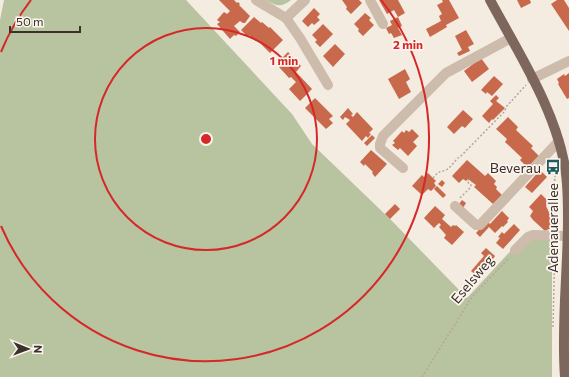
<svg xmlns="http://www.w3.org/2000/svg" width="569" height="377" font-family="Commissioner,sans-serif">
	<style>
		.green { fill: #b8c4a0 }
		.building { fill: #c8694b }
		.lines { fill: none; stroke-linecap: round; stroke-linejoin: round }
		.path { stroke: #b9a596; stroke-width: 1.5; stroke-dasharray: 2 2; stroke-linecap: butt }
		.minor { stroke: #cdbbac; stroke-width: 10 }
		.major { stroke: #7d675c; stroke-width: 10 }
		.ring { fill: none; stroke: #d62828; stroke-width: 2 }
		.labels { text-anchor: middle; dominant-baseline: central; stroke-width: 3.5; stroke-linejoin: round; paint-order: stroke }
		.poi-label { font-size: 14px; fill: #3b302b; stroke: #fbf5ee; text-anchor: end }
		.street-label { font-size: 14px; fill: #3b302b; stroke: #fbf5ee }
		.centre { fill: #d62828; stroke: #fbf5ee; stroke-width: 2 }
		.ring-label { font-size: 12px; text-anchor: middle; font-weight: bold; fill: #d62828; stroke: #fbf5ee; stroke-width: 3.5; stroke-linejoin: round; paint-order: stroke }
	</style>
	<rect width="100%" height="100%" fill="#f4ebe1"/>
	<!-- green -->
	<g class="green">
		<path d="M 4,0 L 186,0 L 292,114 L 312,144 L 390,219 L 467,298 L 528,232 L 553,232 L 552,273 L 552,377 L 0,377 L 0,20 Z"/>
		<path d="M 266,0 L 291,0 C 281,8 276,6 266,0 Z"/>
	</g>
	<!-- building -->
	<g class="building">
		<path d="M 219,0 L 234,0 L 237,3 L 238,2 L 240,4 L 239,5 L 250,16 L 245,23 L 243,23 L 240,21 L 234,26 L 240,32 L 236,36 L 234,35 L 230,39 L 217,24 L 220,22 L 217,20 L 224,12 L 227,14 L 230,11 Z"/>
		<path d="M 342,0 L 359,0 L 362,3 L 351,14 L 346,9 L 347,7 Z"/>
		<path d="M 379,0 L 398,0 L 405,13 L 398,17 L 394,10 L 387,14 Z"/>
		<path d="M 442,0 L 449,0 L 459,18 L 446,25 L 447,27 L 430,37 L 426,29 L 441,21 L 439,16 L 442,14 L 437,5 L 443,2 Z"/>
		<path d="M 517,0 L 530,0 L 531,3 L 521,8 Z"/>
		<path d="M 557,0 L 564,0 L 569,8 L 569,31 L 551,4 Z"/>
		<path d="M 314,8 L 320,14 L 317,17 L 320,20 L 314,25 L 312,23 L 308,27 L 302,21 Z"/>
		<path d="M 365,13 L 371,18 L 369,20 L 374,25 L 363,36 L 358,31 L 359,29 L 354,24 Z"/>
		<path d="M 254,17 L 261,23 L 262,22 L 269,28 L 270,27 L 283,40 L 270,53 L 257,40 L 256,41 L 249,35 L 248,37 L 241,30 Z"/>
		<path d="M 398,17 L 402,26 L 398,28 L 402,35 L 394,38 L 391,33 L 389,34 L 386,28 L 392,25 L 390,21 Z"/>
		<path d="M 323,24 L 333,34 L 320,47 L 315,42 L 317,40 L 312,35 Z"/>
		<path d="M 466,30 L 474,44 L 468,47 L 470,51 L 459,56 L 457,53 L 462,50 L 455,36 Z"/>
		<path d="M 335,44 L 345,54 L 333,67 L 323,56 Z"/>
		<path d="M 288,52 L 301,66 L 296,72 L 312,89 L 300,101 L 289,89 L 296,82 L 291,77 L 289,78 L 279,67 L 285,61 L 282,58 Z"/>
		<path d="M 481,58 L 489,69 L 472,82 L 464,71 Z"/>
		<path d="M 405,69 L 410,79 L 406,82 L 411,92 L 399,99 L 388,79 Z"/>
		<path d="M 569,73 L 569,98 L 567,99 L 558,84 L 559,83 L 557,79 L 564,74 L 565,76 Z"/>
		<path d="M 494,76 L 503,84 L 492,96 L 487,92 L 486,94 L 481,90 Z"/>
		<path d="M 496,95 L 499,98 L 496,101 L 505,108 L 493,120 L 492,119 L 489,123 L 482,116 L 493,104 L 490,101 Z"/>
		<path d="M 315,98 L 333,116 L 329,119 L 333,123 L 326,129 L 305,108 Z"/>
		<path d="M 348,108 L 353,114 L 351,115 L 353,117 L 357,112 L 373,129 L 369,133 L 371,134 L 368,138 L 366,136 L 362,141 L 346,124 L 350,120 L 345,117 L 343,120 L 340,117 Z"/>
		<path d="M 463,110 L 473,119 L 465,128 L 462,126 L 454,134 L 447,127 Z"/>
		<path d="M 508,117 L 518,127 L 516,130 L 533,146 L 531,148 L 540,157 L 529,169 L 520,160 L 522,158 L 505,142 L 507,139 L 496,129 Z"/>
		<path d="M 412,129 L 419,136 L 413,142 L 417,146 L 408,156 L 400,148 L 398,150 L 392,145 L 395,143 L 393,141 L 402,131 L 404,133 L 406,130 L 409,132 Z"/>
		<path d="M 372,135 L 375,138 L 367,146 L 364,143 Z"/>
		<path d="M 371,150 L 387,164 L 375,177 L 372,173 L 373,172 L 365,164 L 364,166 L 360,162 Z"/>
		<path d="M 467,160 L 485,176 L 488,173 L 496,181 L 494,184 L 497,187 L 496,189 L 502,195 L 493,204 L 474,187 L 476,185 L 468,179 L 466,181 L 463,179 L 459,183 L 452,176 Z"/>
		<path d="M 540,170 L 547,177 L 532,193 L 525,187 Z"/>
		<path d="M 428,173 L 436,181 L 434,183 L 436,186 L 431,191 L 428,189 L 422,195 L 412,186 L 422,175 L 424,177 Z"/>
		<path d="M 442,180 L 445,183 L 442,187 L 438,184 Z"/>
		<path d="M 437,186 L 446,195 L 443,198 L 434,189 Z"/>
		<path d="M 541,194 L 549,202 L 546,206 L 553,221 L 551,228 L 545,231 L 533,220 L 530,216 L 533,211 L 529,207 Z"/>
		<path d="M 462,200 L 466,203 L 463,208 L 459,204 Z"/>
		<path d="M 395,204 L 400,209 L 390,219 L 385,214 Z"/>
		<path d="M 435,206 L 445,215 L 442,219 L 451,227 L 453,225 L 455,226 L 456,225 L 464,232 L 452,245 L 444,238 L 446,235 L 439,227 L 441,225 L 439,223 L 434,228 L 424,218 Z"/>
		<path d="M 502,211 L 509,218 L 507,221 L 508,222 L 503,227 L 502,226 L 495,233 L 489,227 L 480,237 L 476,233 L 487,221 L 490,224 Z"/>
		<path d="M 514,224 L 520,230 L 503,249 L 496,243 L 500,238 L 498,237 L 502,232 L 504,234 Z"/>
		<path d="M 486,248 L 495,256 L 493,259 L 495,261 L 481,276 L 480,275 L 478,277 L 471,271 L 484,256 L 481,253 Z"/>
	</g>
	<g class="lines">
		<!-- path -->
		<g class="path">
			<path d="M 433,178 C 440,170 438,173 446,170 C 452,167 455,159 461,156 L 505,111 L 506,107 L 526,85"/>
			<path d="M 469,179 L 467,181 L 470,185"/>
			<path d="M 460,198 L 470,188 L 472,182"/>
			<path d="M 555,225 C 555,215 553,178 556,172"/>
			<path d="M 553,327 L 555,245"/>
			<path d="M 422,377 L 472,297 L 509,258"/>
		</g>
		<!-- minor -->
		<g class="minor">
			<path d="M 256,0 L 286,18 L 300,38 L 328,85"/>
			<path d="M 370,0 L 383,24"/>
			<path d="M 286,18 L 305,0"/>
			<path d="M 532,79 L 569,61"/>
			<path d="M 403,168 L 380,148 L 380,144 L 383,136 L 446,73 L 511,38"/>
			<path d="M 455,206 L 476,225 L 480,225 L 559,141"/>
			<path d="M 515,250 L 528,237 L 533,235 L 568,236"/>
		</g>
		<!-- major -->
		<path class="major" d="M 490,0 C 519,54 558,113 566,174 C 568,189 568,204 568,220 C 568,272 561,325 565,377"/>
	</g>
	<!-- distance rings -->
	<g class="ring">
		<circle cx="206" cy="139" r="111"/>
		<path d="M1 52A223 223 0 0 1 31 0M381 0A223 223 0 1 1 1 226"/>
	</g>
	<!-- icons -->
	<defs>
		<g id="bus-bare" transform="scale(1.2)"><path d="M-5-6H5V4H4V6H2V4H-2V6H-4V4H-5ZM-3.5-4V0h7V-4ZM-3.5 1.2v1.5H-2V1.2ZM2 1.2v1.5H3.5V1.2Z" fill="#1f5a5e" stroke="#fbf5ee" stroke-width="2.5" paint-order="stroke"/></g>
	</defs>
	<g fill-rule="evenodd">
		<use href="#bus-bare" x="553" y="167"/>
	</g>
	<g class="labels">
		<!-- poi labels -->
		<g class="poi-label">
			<text x="541" y="167">Beverau</text>
		</g>
		<!-- street labels -->
		<g class="street-label">
			<text transform="translate(552 228) rotate(-90)">Adenauerallee</text>
			<text transform="translate(472 279) rotate(-50)">Eselsweg</text>
		</g>
	</g>
	<circle cx="206" cy="139" r="6" class="centre"/>
	<g class="ring-label">
		<text x="408" y="49">2 min</text>
		<text x="284" y="65">1 min</text>
	</g>
	<!-- north arrow -->
	<g transform="translate(28 349) rotate(91)" stroke="#fbf5ee" stroke-width="3" paint-order="stroke">
	<path d="M0-3L7 15L0 10L-7 15Z" fill="#3b302b"/>
	<text y="-6" font-size="11" font-weight="bold" text-anchor="middle" fill="#3b302b">N</text>
	</g>
	<!-- scale -->
	<path d="M10 26v6h70v-6" fill="none" stroke="#3b302b" stroke-width="2"/>
	<text x="16" y="26" font-size="12" fill="#3b302b" stroke="#fbf5ee" stroke-width="3" paint-order="stroke">50 m</text>
</svg>
